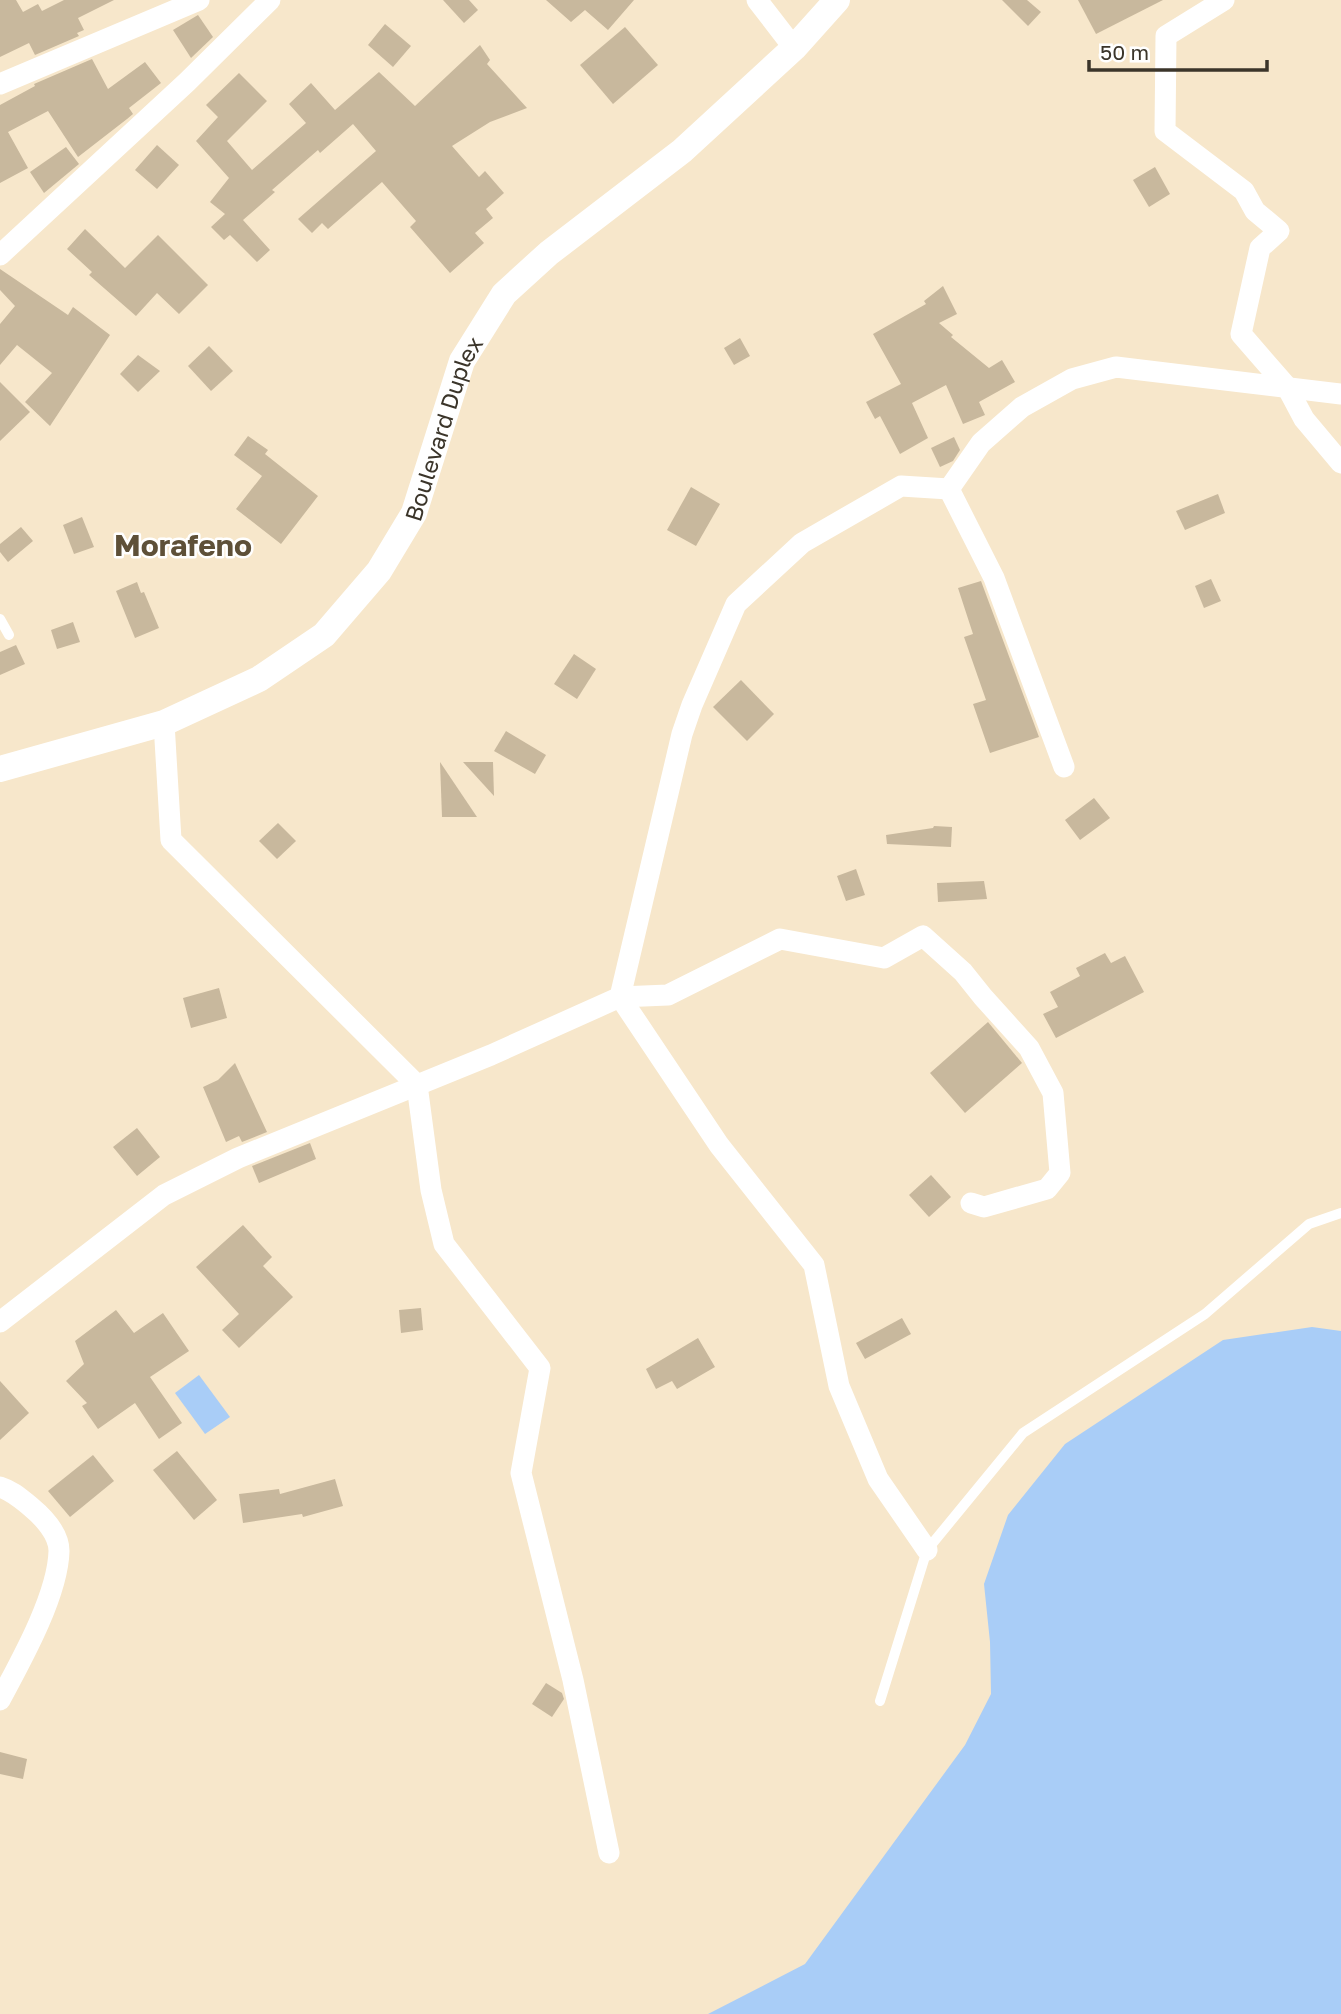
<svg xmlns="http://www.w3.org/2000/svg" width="1341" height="2014" font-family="'Golos Text',sans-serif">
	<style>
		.water { fill: #a9cdf7 }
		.building { fill: #c8b89d }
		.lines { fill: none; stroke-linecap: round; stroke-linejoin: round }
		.service { stroke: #fff; stroke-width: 10 }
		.minor { stroke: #fff; stroke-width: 21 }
		.tertiary { stroke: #fff; stroke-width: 26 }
		.labels { text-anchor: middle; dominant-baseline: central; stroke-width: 5; stroke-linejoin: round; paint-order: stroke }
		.street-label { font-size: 23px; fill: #3b352a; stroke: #fff }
		.district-label { font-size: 30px; font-weight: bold; fill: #5e5038; stroke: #fff }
	</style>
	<rect width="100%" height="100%" fill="#f7e7cb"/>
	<!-- water -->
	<g class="water">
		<path d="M 1312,1327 L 1341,1331 L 1341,2014 L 708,2014 L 805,1964 L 965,1745 L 991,1694 L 990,1642 L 984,1584 L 1008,1515 L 1065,1444 L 1223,1340 Z"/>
		<path d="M 199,1375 L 230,1417 L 205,1434 L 175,1393 Z"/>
	</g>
	<!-- building -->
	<g class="building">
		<path d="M 0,0 L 16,0 L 23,12 L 38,4 L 42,11 L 64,0 L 114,0 L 78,18 L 84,30 L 77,33 L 79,36 L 35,55 L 29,43 L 0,57 Z"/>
		<path d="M 443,0 L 469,0 L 478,10 L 464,23 Z"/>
		<path d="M 546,0 L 634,0 L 608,30 L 585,10 L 571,22 Z"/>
		<path d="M 1002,0 L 1027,0 L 1041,12 L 1028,26 Z"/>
		<path d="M 1078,0 L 1163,0 L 1096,34 Z"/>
		<path d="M 198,15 L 213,37 L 191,58 L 173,30 Z"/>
		<path d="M 385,24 L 411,46 L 393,67 L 368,45 Z"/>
		<path d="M 625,27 L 658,65 L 613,104 L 580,65 Z"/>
		<path d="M 480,45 L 490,60 L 487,64 L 527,108 L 490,122 L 452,146 L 479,177 L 485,171 L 504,193 L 486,209 L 493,218 L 475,233 L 484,243 L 450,273 L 410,227 L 416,221 L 382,182 L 328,229 L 322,223 L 312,233 L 298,219 L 376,151 L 353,124 L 320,153 L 318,150 L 272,190 L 275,192 L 243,220 L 270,250 L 257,262 L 230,235 L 224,240 L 211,227 L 225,214 L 210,202 L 229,178 L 196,141 L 218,117 L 206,105 L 239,73 L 267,101 L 227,141 L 252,170 L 306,123 L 289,104 L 311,83 L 335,110 L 379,72 L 415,106 Z"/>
		<path d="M 92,59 L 108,89 L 145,62 L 161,83 L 129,108 L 133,114 L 127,119 L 78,157 L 48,111 L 8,132 L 28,168 L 0,183 L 0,105 L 35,86 L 34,84 Z"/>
		<path d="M 157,145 L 179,165 L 157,189 L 135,170 Z"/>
		<path d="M 66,147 L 79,164 L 44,193 L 30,172 Z"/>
		<path d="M 1155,167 L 1170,194 L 1149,207 L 1133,180 Z"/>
		<path d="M 85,229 L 125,268 L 158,235 L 208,285 L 179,314 L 157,293 L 136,316 L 89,275 L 92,272 L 67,249 Z"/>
		<path d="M 0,269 L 68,315 L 73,307 L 110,335 L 50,426 L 25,402 L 52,373 L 17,345 L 0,365 L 0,324 L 15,306 L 0,290 Z"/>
		<path d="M 943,286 L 957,314 L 939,323 L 953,335 L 951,337 L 989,368 L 1002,360 L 1015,382 L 979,402 L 985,415 L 963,424 L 946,385 L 912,403 L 928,438 L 900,454 L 880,416 L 875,419 L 866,402 L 901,384 L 873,334 L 926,304 L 924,301 Z"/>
		<path d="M 740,338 L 750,356 L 734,365 L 724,348 Z"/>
		<path d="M 209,346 L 233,371 L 211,391 L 188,366 Z"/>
		<path d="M 138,355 L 160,371 L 138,392 L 120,374 Z"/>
		<path d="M 0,382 L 30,412 L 0,441 Z"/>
		<path d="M 248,436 L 268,450 L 265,454 L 318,496 L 281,544 L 236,509 L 262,476 L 234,455 Z"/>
		<path d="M 954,437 L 960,450 L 953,461 L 940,467 L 931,448 Z"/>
		<path d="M 691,487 L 720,504 L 696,546 L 667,530 Z"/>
		<path d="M 1218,494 L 1225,513 L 1185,530 L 1176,511 Z"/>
		<path d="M 82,517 L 94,547 L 74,554 L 63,525 Z"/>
		<path d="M 21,527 L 33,541 L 8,562 L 0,552 L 0,544 Z"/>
		<path d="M 1211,579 L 1221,601 L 1204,608 L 1195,586 Z"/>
		<path d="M 981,581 L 1039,737 L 990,753 L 973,704 L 986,700 L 964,637 L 973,634 L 958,588 Z"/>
		<path d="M 137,582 L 141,593 L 144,592 L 159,628 L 135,638 L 116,591 Z"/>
		<path d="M 73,622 L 80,642 L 57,649 L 51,630 Z"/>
		<path d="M 16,645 L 25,664 L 0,675 L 0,652 Z"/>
		<path d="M 574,654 L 596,669 L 577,699 L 554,684 Z"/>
		<path d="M 741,680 L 774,714 L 747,741 L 713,707 Z"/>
		<path d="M 506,731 L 546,755 L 535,774 L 494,751 Z"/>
		<path d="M 440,762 L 477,817 L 442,817 Z"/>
		<path d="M 463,762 L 493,762 L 494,796 Z"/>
		<path d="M 1094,798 L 1110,818 L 1080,840 L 1065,820 Z"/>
		<path d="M 278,823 L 296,841 L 277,859 L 259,841 Z"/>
		<path d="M 934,826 L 952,827 L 951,847 L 887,844 L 886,835 L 933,828 Z"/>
		<path d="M 856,869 L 865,895 L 846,901 L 837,876 Z"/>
		<path d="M 984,881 L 987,899 L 938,902 L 937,883 Z"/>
		<path d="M 1105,953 L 1111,963 L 1125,956 L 1144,992 L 1056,1038 L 1043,1014 L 1058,1007 L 1050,992 L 1080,976 L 1076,968 Z"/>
		<path d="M 219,988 L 227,1018 L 191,1028 L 183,998 Z"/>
		<path d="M 988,1022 L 1022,1063 L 965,1113 L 930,1073 Z"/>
		<path d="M 235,1063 L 267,1132 L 242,1142 L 239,1136 L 226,1142 L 203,1087 L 218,1080 Z"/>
		<path d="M 137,1128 L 160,1157 L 137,1176 L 113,1147 Z"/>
		<path d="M 310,1143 L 316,1159 L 259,1183 L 252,1166 Z"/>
		<path d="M 931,1175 L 951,1197 L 929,1217 L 909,1195 Z"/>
		<path d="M 243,1225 L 272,1257 L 263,1266 L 293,1297 L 239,1348 L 222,1330 L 239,1314 L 196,1267 Z"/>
		<path d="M 421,1308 L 423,1330 L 401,1333 L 399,1310 Z"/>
		<path d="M 116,1310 L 134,1333 L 163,1313 L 189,1351 L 150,1377 L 182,1423 L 159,1439 L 135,1403 L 98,1429 L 82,1406 L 87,1403 L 66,1381 L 84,1364 L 75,1341 Z"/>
		<path d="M 902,1318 L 911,1334 L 865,1359 L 856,1343 Z"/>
		<path d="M 698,1338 L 715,1367 L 677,1389 L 672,1381 L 656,1389 L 646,1369 Z"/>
		<path d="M 0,1381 L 29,1413 L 0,1440 Z"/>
		<path d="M 177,1451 L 217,1500 L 194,1520 L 153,1470 Z"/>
		<path d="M 93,1455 L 114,1481 L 70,1517 L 48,1491 Z"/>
		<path d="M 335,1479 L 343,1506 L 303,1517 L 302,1514 L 243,1523 L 239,1494 L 279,1489 L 280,1494 Z"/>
		<path d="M 546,1683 L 562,1693 L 564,1699 L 552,1717 L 532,1704 Z"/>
		<path d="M 0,1752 L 27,1759 L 23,1779 L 0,1774 Z"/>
	</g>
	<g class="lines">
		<!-- service -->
		<g class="service">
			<path d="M 0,619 L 9,635"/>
			<path d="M 880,1701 L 927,1550 L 1023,1433 L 1205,1314 L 1309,1224 L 1341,1213"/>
		</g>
		<!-- minor -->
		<g class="minor">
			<path d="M 757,0 L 794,48"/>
			<path d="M 1224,0 L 1166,36 L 1165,131 L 1244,191 L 1255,211 L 1279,231 L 1260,248 L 1241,334 L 1287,387 L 1304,419 L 1341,463"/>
			<path d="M 0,84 L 199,0"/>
			<path d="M 0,255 L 187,82 L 270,0"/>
			<path d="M 949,489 L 994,578 L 1064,767"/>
			<path d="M 164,723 L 171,840 L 417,1085 L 431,1190 L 444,1244 L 540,1368 L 521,1473 L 573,1680 L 609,1853"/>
			<path d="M 620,997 L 668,995 L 780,939 L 884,958 L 923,936 L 963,972 L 983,997 L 1029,1048 L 1053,1093 L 1060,1173 L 1047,1189 L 984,1207 L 971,1203"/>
			<path d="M 620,997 L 719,1145 L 814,1265 L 839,1386 L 878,1479 L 927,1550"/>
			<path d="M 0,1322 L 164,1195 L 238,1158 L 491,1055 L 620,997 L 682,734 L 692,705 L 736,604 L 802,543 L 901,486 L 949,489 L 981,443 L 1022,407 L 1072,379 L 1116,367 L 1341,394"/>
			<path d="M 0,1487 C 13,1491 21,1499 31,1507 C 43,1517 59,1534 59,1551 C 58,1595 21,1661 0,1700"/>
		</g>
		<!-- tertiary -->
		<path class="tertiary" id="s1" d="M 0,769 L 164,723 L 259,679 L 324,635 L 379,571 L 414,513 L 462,361 L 504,294 L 549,253 L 682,151 L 794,48 L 837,0"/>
	</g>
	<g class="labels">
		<!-- street labels -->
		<g class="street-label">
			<text stroke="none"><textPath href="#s1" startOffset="595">Boulevard Duplex</textPath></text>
		</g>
		<!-- district labels -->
		<g class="district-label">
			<text x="183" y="545">Morafeno</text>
		</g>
	</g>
	<!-- scale -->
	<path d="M1089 60v10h178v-10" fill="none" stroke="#3b352a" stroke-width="3.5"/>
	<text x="1100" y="60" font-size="21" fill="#3b352a" stroke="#ffffff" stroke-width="5" paint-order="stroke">50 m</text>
</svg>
